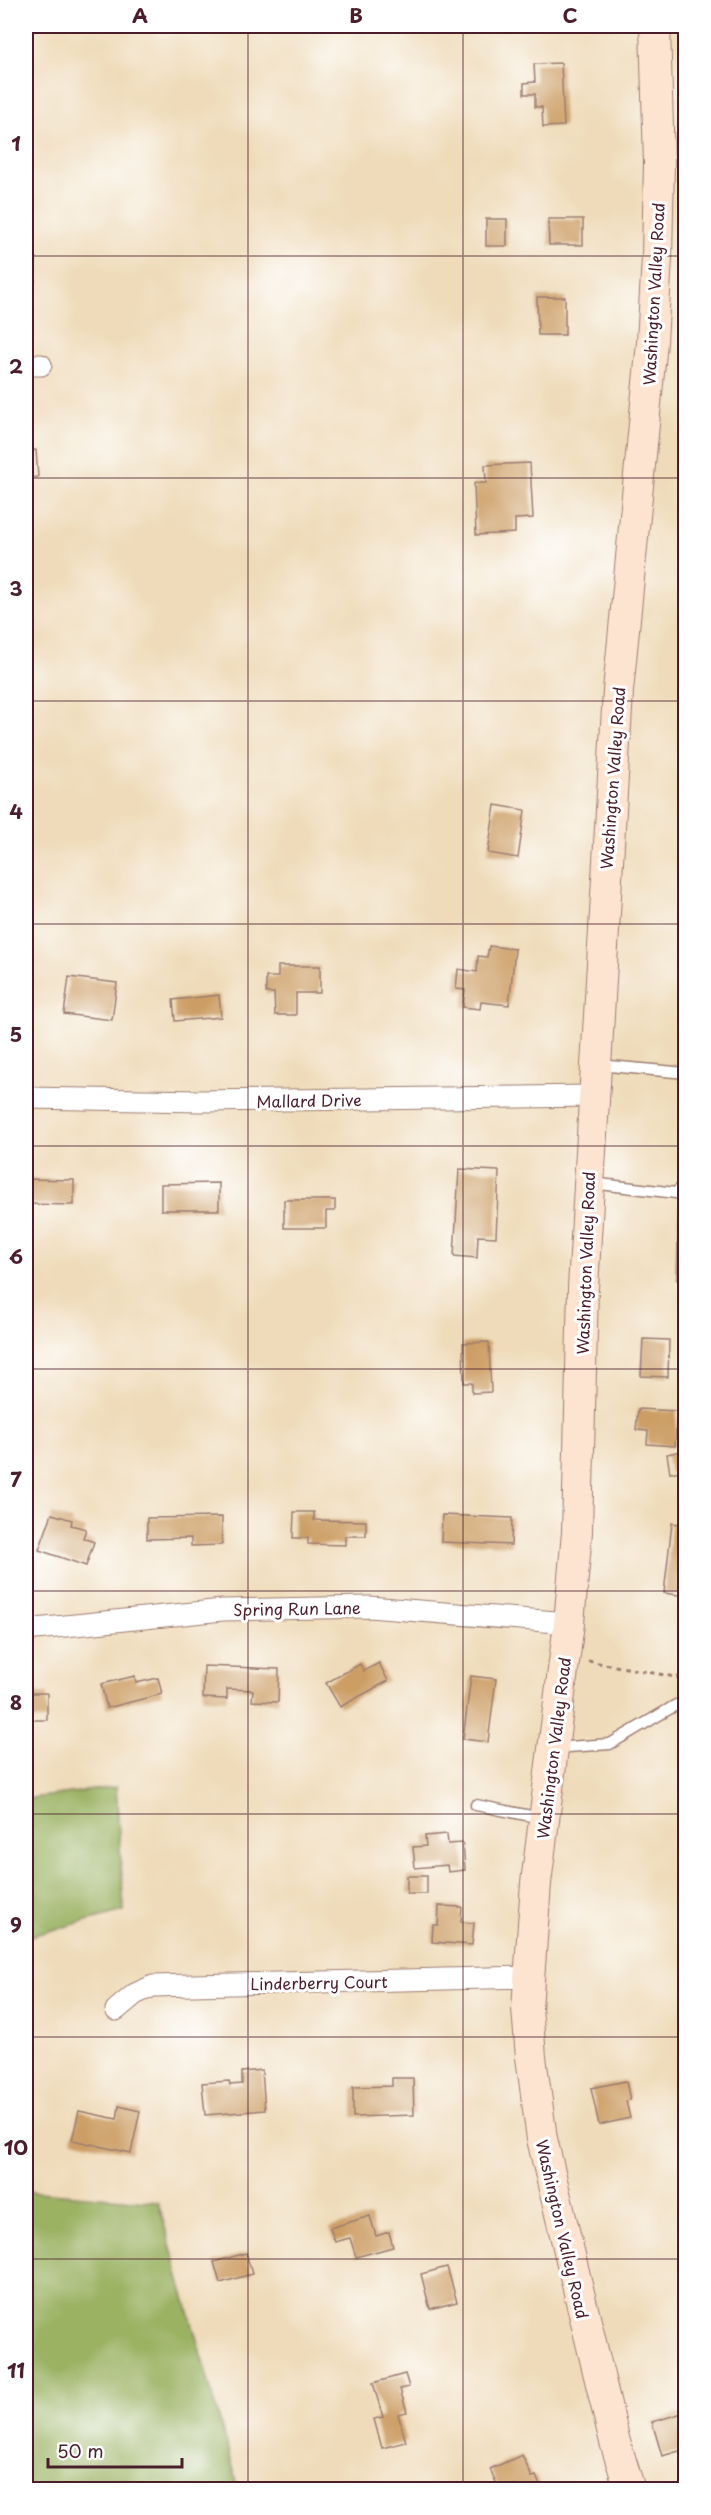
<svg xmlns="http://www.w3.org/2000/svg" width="711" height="2515" font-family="'Playpen Sans',sans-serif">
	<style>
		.forest { fill: #9bb263; stroke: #726847; stroke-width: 1.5 }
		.building { fill: #cc9e65 }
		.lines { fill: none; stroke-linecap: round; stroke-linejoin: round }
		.lane-casing { stroke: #9c7d72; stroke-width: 13 }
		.street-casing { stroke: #9c7d72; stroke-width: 23 }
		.secondary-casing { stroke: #9c7d72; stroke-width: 32 }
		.path { stroke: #9c7d72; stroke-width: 3; stroke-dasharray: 4.5 4.5; stroke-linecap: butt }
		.lane { stroke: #fff; stroke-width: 10 }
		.street { stroke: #fff; stroke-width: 21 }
		.secondary { stroke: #fde4d1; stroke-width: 30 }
		.grid { fill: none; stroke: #4a1f2b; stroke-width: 1.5; stroke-opacity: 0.55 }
		.labels { text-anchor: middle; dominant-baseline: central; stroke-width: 6; stroke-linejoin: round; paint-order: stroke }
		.street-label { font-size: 16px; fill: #4a1f2b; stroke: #fff }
		.neatline { fill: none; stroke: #4a1f2b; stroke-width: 2 }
		.grid-label { font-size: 20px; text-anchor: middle; font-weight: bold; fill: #4a1f2b }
	</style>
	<rect width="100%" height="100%" fill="#fff"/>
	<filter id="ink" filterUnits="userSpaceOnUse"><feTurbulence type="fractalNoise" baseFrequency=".0167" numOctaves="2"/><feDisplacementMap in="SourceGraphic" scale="12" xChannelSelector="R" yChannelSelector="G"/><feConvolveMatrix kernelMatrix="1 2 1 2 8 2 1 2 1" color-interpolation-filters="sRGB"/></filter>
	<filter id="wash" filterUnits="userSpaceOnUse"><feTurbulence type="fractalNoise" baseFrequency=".008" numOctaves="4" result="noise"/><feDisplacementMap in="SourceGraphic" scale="24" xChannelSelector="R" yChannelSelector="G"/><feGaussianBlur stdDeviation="1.35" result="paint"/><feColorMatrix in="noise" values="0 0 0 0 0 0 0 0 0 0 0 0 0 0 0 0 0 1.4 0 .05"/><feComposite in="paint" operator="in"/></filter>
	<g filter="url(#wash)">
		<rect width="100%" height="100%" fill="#efdbba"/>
		<!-- forest -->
		<g class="forest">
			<path d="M 116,1787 L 124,1911 L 26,1937 L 26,1799 Z"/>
			<path d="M 26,2191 L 158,2202 L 239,2489 L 26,2489 Z"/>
		</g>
		<g id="blocks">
			<!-- building -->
			<g class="building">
				<path d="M 561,63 L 564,126 L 543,127 L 542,107 L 535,107 L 535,94 L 524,94 L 524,83 L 535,82 L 534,64 Z"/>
				<rect x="486" y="219" width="21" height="27"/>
				<path d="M 548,219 L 583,219 L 583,245 L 549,245 Z"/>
				<path d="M 26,257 L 36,258 L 35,282 L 26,282 Z"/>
				<path d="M 537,297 L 565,297 L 565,335 L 538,335 Z"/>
				<path d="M 36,450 L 38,477 L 26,478 L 26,451 Z"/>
				<path d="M 530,463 L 533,518 L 515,519 L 515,533 L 476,535 L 474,483 L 486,483 L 485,465 Z"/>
				<path d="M 495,805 L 525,810 L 518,858 L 488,853 Z"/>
				<path d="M 489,946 L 515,949 L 509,1005 L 481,1002 L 480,1009 L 463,1007 L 465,990 L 456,989 L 458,969 L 477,972 L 478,956 L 487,957 Z"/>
				<path d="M 278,966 L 320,966 L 320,993 L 296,993 L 296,1015 L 275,1015 L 274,993 L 266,993 L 266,977 L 278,977 Z"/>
				<path d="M 69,977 L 117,983 L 112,1020 L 64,1014 Z"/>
				<path d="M 219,995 L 221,1017 L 175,1021 L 173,1000 Z"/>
				<path d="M 459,1169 L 499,1171 L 496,1237 L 478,1236 L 477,1258 L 454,1256 Z"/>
				<path d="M 26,1179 L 74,1180 L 74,1205 L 26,1204 Z"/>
				<path d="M 219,1183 L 219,1210 L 161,1210 L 161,1184 Z"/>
				<path d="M 284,1200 L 335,1200 L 335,1211 L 326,1211 L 326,1228 L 284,1228 Z"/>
				<path d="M 679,1204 L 686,1205 L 686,1280 L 677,1280 Z"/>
				<path d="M 643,1339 L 669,1340 L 668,1377 L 641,1376 Z"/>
				<path d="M 489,1342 L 491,1392 L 472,1393 L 472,1383 L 464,1383 L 463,1343 Z"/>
				<path d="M 638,1409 L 677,1411 L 675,1446 L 647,1444 L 648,1431 L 636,1430 Z"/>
				<path d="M 682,1451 L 685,1470 L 670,1473 L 667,1454 Z"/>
				<path d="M 294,1512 L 314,1512 L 314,1520 L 366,1521 L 366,1536 L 345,1536 L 345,1545 L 308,1544 L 308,1538 L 293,1538 Z"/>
				<path d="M 52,1514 L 72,1520 L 71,1525 L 86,1529 L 83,1538 L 94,1542 L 86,1566 L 39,1550 Z"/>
				<path d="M 442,1515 L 512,1518 L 511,1545 L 441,1542 Z"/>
				<path d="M 222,1517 L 222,1545 L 191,1546 L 191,1538 L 147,1539 L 147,1518 Z"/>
				<path d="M 672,1523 L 686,1525 L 686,1596 L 664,1593 Z"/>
				<path d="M 379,1663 L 388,1681 L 340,1707 L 326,1683 L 360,1664 L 364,1671 Z"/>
				<path d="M 204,1666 L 279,1669 L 278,1702 L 252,1701 L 253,1690 L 227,1689 L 227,1699 L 203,1698 Z"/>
				<path d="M 135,1676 L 136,1683 L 158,1678 L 162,1694 L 107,1708 L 101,1684 Z"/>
				<path d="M 471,1676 L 496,1679 L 488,1742 L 463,1739 Z"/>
				<rect x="26" y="1693" width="21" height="27"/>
				<path d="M 447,1834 L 448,1844 L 463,1843 L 465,1870 L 448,1872 L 447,1865 L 415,1868 L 413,1847 L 426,1846 L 425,1836 Z"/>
				<rect x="407" y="1876" width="20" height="18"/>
				<path d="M 439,1906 L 462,1907 L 461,1922 L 474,1923 L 472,1945 L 432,1942 L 433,1925 L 438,1925 Z"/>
				<path d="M 26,2052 L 28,2052 L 32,2072 L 26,2073 Z"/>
				<path d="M 262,2070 L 265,2110 L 205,2115 L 202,2083 L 229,2081 L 230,2085 L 242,2084 L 242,2072 Z"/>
				<path d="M 392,2078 L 413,2078 L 414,2115 L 353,2117 L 353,2087 L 392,2086 Z"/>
				<path d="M 626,2081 L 630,2100 L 626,2101 L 630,2118 L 599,2125 L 591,2088 Z"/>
				<path d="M 119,2106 L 140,2111 L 131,2153 L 72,2140 L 79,2111 L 117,2119 Z"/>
				<path d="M 370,2216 L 376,2236 L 389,2232 L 393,2247 L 356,2257 L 350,2238 L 335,2242 L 330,2228 Z"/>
				<path d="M 246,2253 L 252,2274 L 220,2283 L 214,2262 Z"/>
				<path d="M 447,2267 L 457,2302 L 430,2309 L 421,2274 Z"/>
				<path d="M 405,2374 L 409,2387 L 400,2389 L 407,2412 L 398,2414 L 406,2442 L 382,2448 L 374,2419 L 383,2417 L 373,2383 Z"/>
				<path d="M 686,2412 L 686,2455 L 683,2450 L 662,2456 L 652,2422 Z"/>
				<path d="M 522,2455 L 532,2477 L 536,2476 L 542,2490 L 517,2490 L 515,2485 L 510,2487 L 508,2485 L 499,2489 L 490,2469 Z"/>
			</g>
		</g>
	</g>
	<g filter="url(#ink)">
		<use href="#blocks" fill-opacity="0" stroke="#9c7d72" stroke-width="1.5"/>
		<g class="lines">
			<!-- lane casing -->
			<g class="lane-casing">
				<g id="lane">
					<path d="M 598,1065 L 686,1073"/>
					<path d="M 591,1183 L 676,1193 L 686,1182"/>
					<path d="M 554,1748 L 610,1744 L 676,1705 L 686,1707"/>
					<path d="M 476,1805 L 541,1818"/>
				</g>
			</g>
			<!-- street casing -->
			<g class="street-casing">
				<g id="street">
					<path d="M 26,365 L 41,365"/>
					<path d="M 26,1098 L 201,1101 L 592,1096"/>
					<path d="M 26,1630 L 223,1610 L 369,1607 L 569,1623"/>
					<path d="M 116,2010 L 135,1994 L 153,1986 L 528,1977"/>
				</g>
			</g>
			<!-- secondary casing -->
			<g class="secondary-casing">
				<path id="secondary" d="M 630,2490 L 615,2442 L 542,2139 L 531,2057 L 527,2008 L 536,1883 L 569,1623 L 577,1532 L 583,1288 L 618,691 L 652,342 L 657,258 L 659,164 L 655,26"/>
			</g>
			<!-- path -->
			<path class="path" d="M 588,1661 L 686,1679"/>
			<!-- lane -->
			<use href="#lane" class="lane"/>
			<!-- street -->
			<use href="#street" class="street"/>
			<!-- secondary -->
			<use href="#secondary" class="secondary"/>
		</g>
	</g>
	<!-- grid -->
	<path class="grid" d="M 248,26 L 248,2490M 463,26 L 463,2490M 26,256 L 686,256M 26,478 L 686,478M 26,701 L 686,701M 26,924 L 686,924M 26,1146 L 686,1146M 26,1369 L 686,1369M 26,1591 L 686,1591M 26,1814 L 686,1814M 26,2037 L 686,2037M 26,2259 L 686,2259"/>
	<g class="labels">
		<!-- street labels -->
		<g class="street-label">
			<text transform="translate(653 294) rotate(-87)">Washington Valley Road</text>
			<text transform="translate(612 778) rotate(-86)">Washington Valley Road</text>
			<text transform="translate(309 1100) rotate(-1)">Mallard Drive</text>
			<text transform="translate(585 1263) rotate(-88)">Washington Valley Road</text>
			<text transform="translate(297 1608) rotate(-1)">Spring Run Lane</text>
			<text transform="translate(553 1748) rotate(-83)">Washington Valley Road</text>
			<text transform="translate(319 1982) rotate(-1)">Linderberry Court</text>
			<text transform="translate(563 2229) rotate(77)">Washington Valley Road</text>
		</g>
	</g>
	<!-- margin -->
	<rect width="711" height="2515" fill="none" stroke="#fff" stroke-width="66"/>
	<!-- scale -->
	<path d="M48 2458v9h134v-9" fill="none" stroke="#4a1f2b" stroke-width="3"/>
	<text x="57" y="2458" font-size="18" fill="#4a1f2b" stroke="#ffffff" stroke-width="4.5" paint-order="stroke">50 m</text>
	<rect x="33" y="33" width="645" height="2449" class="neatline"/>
	<g class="grid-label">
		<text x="140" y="23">A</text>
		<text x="356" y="23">B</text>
		<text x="570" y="23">C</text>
		<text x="16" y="151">1</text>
		<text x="16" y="374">2</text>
		<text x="16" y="596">3</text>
		<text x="16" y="819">4</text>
		<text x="16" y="1042">5</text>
		<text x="16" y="1264">6</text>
		<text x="16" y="1487">7</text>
		<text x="16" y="1710">8</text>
		<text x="16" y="1932">9</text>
		<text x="16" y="2155">10</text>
		<text x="16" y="2378">11</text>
	</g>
</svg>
